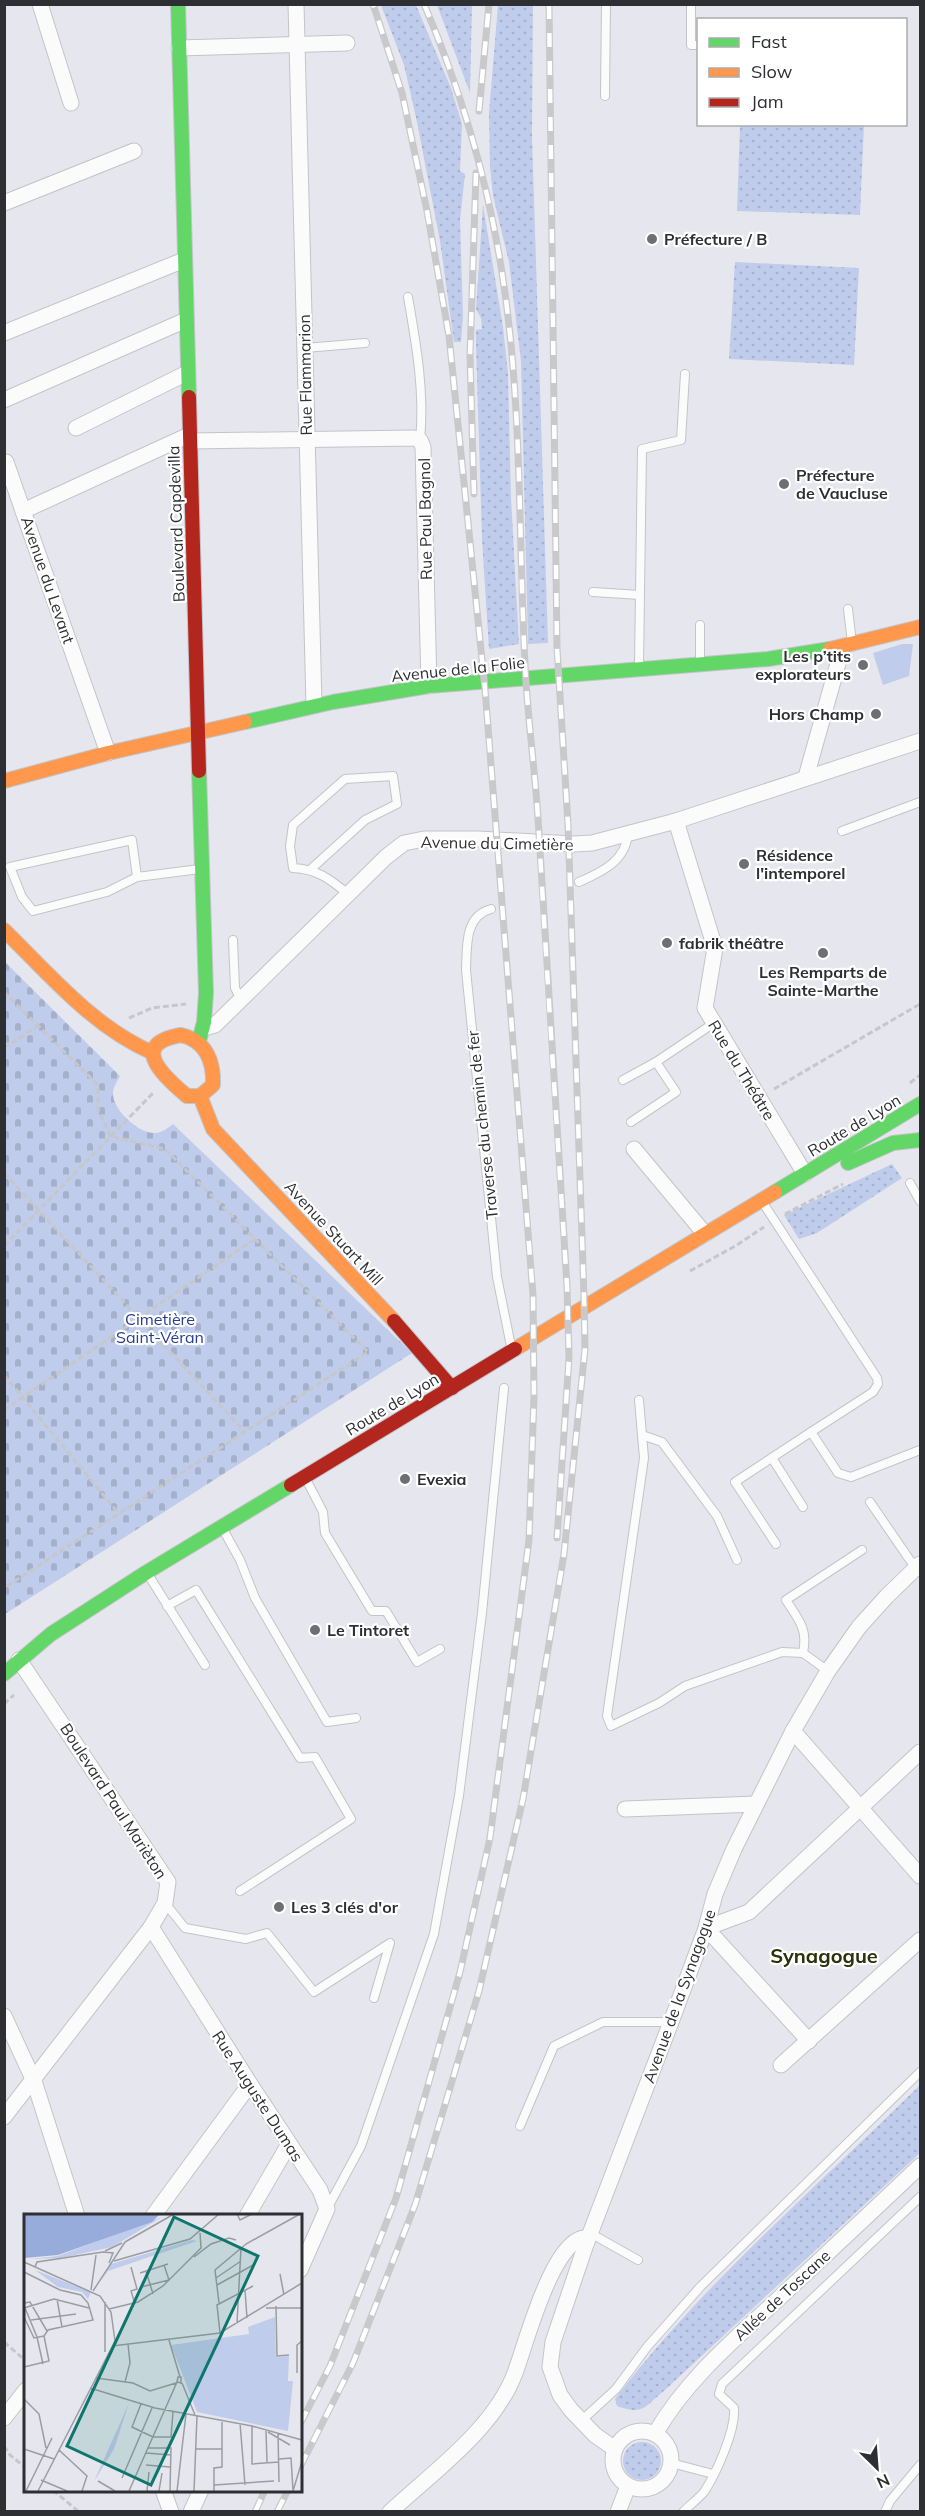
<svg xmlns="http://www.w3.org/2000/svg" width="925" height="2516" font-family="Mulish,sans-serif">
	<style>
		.grass { fill: url(#grass-dots) }
		.cemetery { fill: url(#cemetery-stones) }
		.garden { fill: #c0cceb }
		.lines { fill: none; stroke-linecap: round; stroke-linejoin: round }
		.lane-casing { stroke: #c3c4c8; stroke-width: 10 }
		.street-casing { stroke: #c3c4c8; stroke-width: 17 }
		.fast-casing { stroke: #c3c4c8; stroke-width: 16 }
		.slow-casing { stroke: #c3c4c8; stroke-width: 16 }
		.jam-casing { stroke: #c3c4c8; stroke-width: 16 }
		.path { stroke: #c6c7c9; stroke-width: 3; stroke-dasharray: 6 3; stroke-linecap: butt }
		.lane { stroke: #fbfbfc; stroke-width: 8 }
		.street { stroke: #fbfbfc; stroke-width: 15 }
		.fast { stroke: #63d668; stroke-width: 14 }
		.slow { stroke: #ff974d; stroke-width: 14 }
		.jam { stroke: #b3261e; stroke-width: 14 }
		.rail-casing { stroke: #c9c9cb; stroke-width: 7 }
		.rail { stroke: #fff; stroke-width: 4.5; stroke-dasharray: 14; stroke-linecap: butt }
		.poi-dot { fill: #6e6f74; stroke: #fff; stroke-width: 2 }
		.labels { text-anchor: middle; dominant-baseline: central; stroke-width: 4.5; stroke-linejoin: round; paint-order: stroke }
		.poi-label { font-size: 16px; font-weight: bold; fill: #2e2f33; stroke: #fff; text-anchor: start }
		.street-label { font-size: 16px; fill: #2e2f33; stroke: #fff }
		.park-label { font-size: 16px; fill: #253e8d; stroke: #fff }
		.quarter-label { font-size: 20px; font-weight: bold; fill: #2b3108; stroke: #fff }
		.inset-road { fill: none; stroke: #9c9da3; stroke-width: 1.5 }
		.view { fill: #0f766e; fill-opacity: 0.15; stroke: #0f766e; stroke-width: 3 }
		.inset-edge { fill: none; stroke: #2e2f33; stroke-width: 3 }
	</style>
	<defs>
		<pattern id="grass-dots" width="8" height="8" patternUnits="userSpaceOnUse" patternTransform="scale(1.5)"><rect width="8" height="8" fill="#c0cceb"/><path d="M2 2h.1M6 6h.1" fill="none" stroke="#a5b0ca" stroke-width="1.8" stroke-linecap="round"/></pattern>
		<pattern id="cemetery-stones" width="16" height="16" patternUnits="userSpaceOnUse" patternTransform="scale(1.5)"><rect width="16" height="16" fill="#c0cceb"/><path d="M2 7V4a2 2 0 0 1 4 0v3zM10 15v-3a2 2 0 0 1 4 0v3z" fill="#a5b0ca"/></pattern>
	</defs>
	<rect width="100%" height="100%" fill="#e6e7ee"/>
	<!-- grass -->
	<g class="grass">
		<path d="M 381,5 L 416,5 L 451,88 L 462,124 L 460,171 L 465,174 L 460,220 L 463,316 L 461,342 L 454,342 L 440,241 L 417,122 L 404,65 Z"/>
		<path d="M 437,5 L 472,5 L 470,93 Z"/>
		<path d="M 498,5 L 533,5 L 532,136 L 548,643 L 528,644 L 521,361 L 509,262 L 493,196 L 490,167 L 489,113 Z"/>
		<path d="M 740,125 L 864,125 L 860,215 L 737,211 Z"/>
		<path d="M 483,205 L 503,327 L 508,374 L 511,498 L 519,644 L 489,649 L 482,539 L 476,345 L 476,330 L 482,329 L 481,318 L 476,309 Z"/>
		<path d="M 735,262 L 859,268 L 854,365 L 729,359 Z"/>
		<path d="M 892,1164 L 902,1178 L 817,1233 L 799,1239 L 784,1215 Z"/>
		<path d="M 920,2085 L 920,2153 L 665,2390 C 645,2406 644,2416 617,2406 L 615,2399 C 704,2282 816,2188 920,2085 Z"/>
		<circle cx="642" cy="2461" r="19"/>
	</g>
	<!-- cemetery -->
	<path class="cemetery" d="M 4,961 L 120,1076 C 117,1082 113,1087 113,1094 C 113,1110 140,1135 156,1133 C 163,1132 168,1128 173,1124 L 412,1353 L 5,1614 Z"/>
	<!-- garden -->
	<path class="garden" d="M 902,644 L 913,644 L 909,676 L 883,685 L 873,653 Z"/>
	<g class="lines">
		<!-- lane casing -->
		<g class="lane-casing">
			<g id="lane">
				<path d="M 691,4 L 691,45 L 698,45"/>
				<path d="M 605,96 L 606,4"/>
				<path d="M 408,297 C 416,343 425,393 420,440"/>
				<path d="M 305,348 L 365,343"/>
				<path d="M 593,592 L 640,595"/>
				<path d="M 848,609 L 852,643"/>
				<path d="M 700,625 L 700,662"/>
				<path d="M 639,666 L 642,449 L 681,440 L 685,374"/>
				<path d="M 842,831 L 920,802"/>
				<path d="M 311,869 L 365,820 L 397,804 L 393,776 L 345,779 L 293,825 L 290,846 L 293,868 C 317,869 330,879 348,894"/>
				<path d="M 137,877 L 132,840 L 10,867 L 22,897 L 33,911 L 107,892 L 137,877 L 200,869"/>
				<path d="M 579,882 C 602,872 626,861 628,833"/>
				<path d="M 491,909 C 464,916 467,948 466,970 L 497,1277 L 511,1346"/>
				<path d="M 233,940 L 235,988 L 241,1000"/>
				<path d="M 623,1080 L 656,1062"/>
				<path d="M 631,1122 L 676,1092 L 656,1062 L 714,1023"/>
				<path d="M 910,1183 L 920,1201"/>
				<path d="M 763,1203 L 877,1378 L 878,1384 L 873,1392 L 811,1432 L 838,1473 L 851,1477 L 920,1450"/>
				<path d="M 639,1400 L 644,1458 L 607,1716 L 611,1726 L 659,1703 L 685,1686 L 782,1652 L 803,1653 L 828,1671"/>
				<path d="M 642,1435 L 662,1442 L 717,1516 L 737,1560"/>
				<path d="M 772,1458 L 803,1507"/>
				<path d="M 307,1481 L 323,1512 L 325,1533 L 372,1611 L 386,1611 L 417,1662 L 440,1649"/>
				<path d="M 870,1502 L 916,1569"/>
				<path d="M 224,1531 L 240,1560 L 255,1598 L 327,1722 L 356,1718"/>
				<path d="M 776,1544 L 735,1482 L 811,1432"/>
				<path d="M 149,1576 L 205,1665"/>
				<path d="M 167,1606 L 196,1590 L 300,1758 L 315,1757 L 351,1819 L 240,1891"/>
				<path d="M 803,1653 C 808,1629 799,1620 786,1600 L 862,1550"/>
				<path d="M 165,1903 L 185,1928 L 246,1939 L 267,1933 L 314,1992 L 390,1943 L 374,1998"/>
				<path d="M 520,2126 L 554,2046 L 603,2022 L 671,2022"/>
				<path d="M 328,2207 L 361,2146 L 434,1934 L 459,1796 L 482,1613 L 504,1388"/>
				<path d="M 590,2233 L 638,2260"/>
				<path d="M 581,2421 L 616,2389 L 647,2347 L 701,2286 L 920,2072"/>
				<path d="M 671,2463 L 713,2474"/>
				<path d="M 683,2512 C 690,2505 698,2499 704,2492 C 716,2474 736,2430 734,2408 L 719,2394 L 722,2384 L 920,2197"/>
				<path d="M 885,2512 L 890,2501 L 920,2465"/>
			</g>
		</g>
		<!-- street casing -->
		<g class="street-casing">
			<g id="street">
				<path d="M 40,4 L 71,103"/>
				<path d="M 296,4 L 314,705"/>
				<path d="M 179,48 L 347,43"/>
				<path d="M 4,203 L 134,151"/>
				<path d="M 4,333 L 184,260"/>
				<path d="M 4,400 L 186,320"/>
				<path d="M 76,428 L 187,373"/>
				<path d="M 189,441 L 414,438 L 420,440 L 423,447 L 429,686"/>
				<path d="M 6,462 L 23,511"/>
				<path d="M 108,753 L 23,511 L 189,435"/>
				<path d="M 806,777 L 839,660 L 838,648"/>
				<path d="M 676,821 L 715,948 L 705,1008 L 805,1174"/>
				<path d="M 204,1028 L 215,1025 L 386,857 L 404,843 L 424,839 L 478,839 L 574,844 L 592,843 L 676,821 L 920,741"/>
				<path d="M 634,1149 L 705,1234"/>
				<path d="M 793,1731 L 920,1876"/>
				<path d="M 625,1809 L 756,1804"/>
				<path d="M 151,1927 L 250,2084 L 320,2190 L 327,2209 L 300,2270"/>
				<path d="M 4,2016 L 34,2081 L 77,2216"/>
				<path d="M 809,2041 L 706,1928 L 749,1912 L 920,1752"/>
				<path d="M 781,2065 L 920,1940"/>
				<path d="M 4,2117 L 151,1927 L 165,1903 L 168,1882 L 19,1660"/>
				<path d="M 153,2216 L 250,2084"/>
				<path d="M 247,2216 L 289,2144"/>
				<path d="M 4,2418 L 26,2390"/>
				<circle cx="642" cy="2460" r="29"/>
				<path d="M 655,2434 C 684,2383 731,2342 774,2303 C 823,2257 872,2212 920,2166"/>
				<path d="M 615,2449 L 595,2435 L 571,2410 L 560,2395 L 550,2367 L 553,2342 L 585,2247 L 671,2022 L 706,1928 L 715,1894 L 734,1849 L 793,1731 L 828,1671 L 859,1627 L 887,1596 L 920,1564"/>
				<path d="M 163,2490 L 171,2512"/>
				<path d="M 191,2512 L 201,2490"/>
				<path d="M 390,2512 C 433,2472 494,2429 515,2373 C 525,2347 554,2233 588,2238"/>
				<path d="M 618,2512 L 628,2486"/>
			</g>
		</g>
		<!-- fast casing -->
		<g class="fast-casing">
			<g id="fast">
				<path d="M 178,4 L 189,397"/>
				<path d="M 245,722 L 333,702 L 429,686 L 768,659 L 830,649"/>
				<path d="M 199,1041 L 204,1022 L 206,993 L 199,771"/>
				<path d="M 848,1163 L 893,1143 L 920,1140"/>
				<path d="M 775,1192 L 920,1104"/>
				<path d="M 4,1674 L 51,1634 L 147,1572 L 291,1485"/>
			</g>
		</g>
		<!-- slow casing -->
		<g class="slow-casing">
			<g id="slow">
				<path d="M 830,649 L 920,627"/>
				<path d="M 4,781 L 108,753 L 245,722"/>
				<path d="M 4,930 C 50,975 93,1027 153,1053"/>
				<path d="M 181,1035 C 206,1041 214,1061 213,1085 L 200,1096 L 187,1096 C 163,1076 128,1044 181,1035 Z"/>
				<path d="M 200,1096 L 213,1129 L 394,1321"/>
				<path d="M 515,1349 L 775,1192"/>
			</g>
		</g>
		<!-- jam casing -->
		<g class="jam-casing">
			<g id="jam">
				<path d="M 189,397 L 199,771"/>
				<path d="M 394,1321 L 452,1388"/>
				<path d="M 291,1485 L 515,1349"/>
			</g>
		</g>
		<!-- path -->
		<g class="path">
			<path d="M 4,992 L 98,1085 L 98,1109 L 110,1136 L 165,1149 L 368,1352 L 4,1588"/>
			<path d="M 129,1018 L 152,1008 L 186,1004"/>
			<path d="M 4,1048 L 38,1026"/>
			<path d="M 910,1083 L 920,1075"/>
			<path d="M 774,1089 L 920,1004"/>
			<path d="M 4,1173 L 245,1432"/>
			<path d="M 785,1214 L 843,1184"/>
			<path d="M 4,1246 L 154,1092"/>
			<path d="M 690,1271 L 737,1245 L 764,1227"/>
			<path d="M 4,1375 L 119,1514"/>
			<path d="M 4,1410 L 255,1239"/>
			<path d="M 4,1704 L 14,1695"/>
			<path d="M 4,2342 L 26,2361"/>
			<path d="M 4,2446 L 10,2455 L 26,2468"/>
			<path d="M 53,2490 L 79,2512"/>
		</g>
		<!-- lane -->
		<use href="#lane" class="lane"/>
		<!-- street -->
		<use href="#street" class="street"/>
		<!-- fast -->
		<use href="#fast" class="fast"/>
		<!-- slow -->
		<use href="#slow" class="slow"/>
		<!-- jam -->
		<use href="#jam" class="jam"/>
		<!-- rail casing -->
		<g class="rail-casing">
			<g id="rail">
				<path d="M 424,4 C 463,95 490,188 504,286 C 523,417 518,550 526,682 C 529,727 535,773 538,818 C 547,974 557,1130 567,1286 L 569,1358 L 557,1538"/>
				<path d="M 479,111 L 489,4"/>
				<path d="M 474,494 L 470,356 L 476,173"/>
				<path d="M 300,2424 L 330,2366 L 396,2198 L 460,1972 L 490,1838 L 529,1540 L 534,1396 L 533,1295 L 485,689 L 449,336 L 427,211 L 402,93 L 373,4"/>
				<path d="M 300,2467 L 353,2363 L 415,2205 L 479,1991 L 523,1799 L 564,1554 L 585,1349 L 584,1297 L 568,824 L 557,648 L 549,4"/>
				<path d="M 255,2512 L 265,2490"/>
				<path d="M 277,2512 L 288,2490"/>
			</g>
		</g>
		<!-- rail -->
		<use href="#rail" class="rail"/>
	</g>
	<!-- markers -->
	<g class="poi-dot">
		<circle cx="652" cy="239" r="6"/>
		<circle cx="784" cy="484" r="6"/>
		<circle cx="863" cy="665" r="6"/>
		<circle cx="876" cy="714" r="6"/>
		<circle cx="744" cy="864" r="6"/>
		<circle cx="667" cy="943" r="6"/>
		<circle cx="823" cy="953" r="6"/>
		<circle cx="405" cy="1479" r="6"/>
		<circle cx="315" cy="1630" r="6"/>
		<circle cx="279" cy="1907" r="6"/>
	</g>
	<g class="labels">
		<!-- poi labels -->
		<g class="poi-label">
			<text x="664" y="239">Préfecture / B</text>
			<text x="796" y="475">Préfecture<tspan x="796" dy="18">de Vaucluse</tspan></text>
			<text x="851" y="656" text-anchor="end">Les p’tits<tspan x="851" dy="18">explorateurs</tspan></text>
			<text x="864" y="714" text-anchor="end">Hors Champ</text>
			<text x="756" y="855">Résidence<tspan x="756" dy="18">l'intemporel</tspan></text>
			<text x="679" y="943">fabrik théâtre</text>
			<text x="823" y="972" text-anchor="middle">Les Remparts de<tspan x="823" dy="18">Sainte-Marthe</tspan></text>
			<text x="417" y="1479">Evexia</text>
			<text x="327" y="1630">Le Tintoret</text>
			<text x="291" y="1907">Les 3 clés d'or</text>
		</g>
		<!-- street labels -->
		<g class="street-label">
			<text transform="translate(305 375) rotate(-91)">Rue Flammarion</text>
			<text transform="translate(425 519) rotate(-91)">Rue Paul Bagnol</text>
			<text transform="translate(176 524) rotate(-92)">Boulevard Capdevilla</text>
			<text transform="translate(48 580) rotate(71)">Avenue du Levant</text>
			<text transform="translate(458 669) rotate(-6)">Avenue de la Folie</text>
			<text transform="translate(497 843) rotate(1)">Avenue du Cimetière</text>
			<text transform="translate(742 1070) rotate(59)">Rue du Théâtre</text>
			<text transform="translate(482 1125) rotate(-96)">Traverse du chemin de fer</text>
			<text transform="translate(854 1125) rotate(-31)">Route de Lyon</text>
			<text transform="translate(334 1233) rotate(47)">Avenue Stuart Mill</text>
			<text transform="translate(392 1404) rotate(-31)">Route de Lyon</text>
			<text transform="translate(114 1801) rotate(57)">Boulevard Paul Marièton</text>
			<text transform="translate(679 1996) rotate(-70)">Avenue de la Synagogue</text>
			<text transform="translate(258 2096) rotate(57)">Rue Auguste Dumas</text>
			<text transform="translate(782 2295) rotate(-43)">Allée de Toscane</text>
		</g>
		<!-- park labels -->
		<g class="park-label">
			<text x="160" y="1319">Cimetière<tspan x="160" dy="18">Saint-Véran</tspan></text>
		</g>
		<!-- quarter labels -->
		<g class="quarter-label">
			<text x="824" y="1955">Synagogue</text>
		</g>
	</g>
	<!-- overview -->
	<g transform="translate(24 2214)">
		<rect width="278" height="278" fill="#e6e7ee"/>
		<path d="M 168,26 L 173,27 L 84,57 L 78,66 L 87,50 ZM 11,56 L 67,78 L 64,85 L 58,78 L 34,73 ZM 105,189 L 90,235 L 71,266 L 71,265 Z" fill="#c0cceb"/>
		<path d="M 138,3 L 88,33 L 37,44 L 5,45 L 34,42 Z" fill="#c0cceb"/>
		<path d="M 251,103 L 252,143 L 265,142 L 264,167 L 269,167 L 264,217 L 173,198 L 147,131 L 225,120 L 224,113 Z" fill="#c0cceb"/>
		<path d="M 136,0 L 128,8 L 34,41 L 0,44 L 0,1 Z" fill="#98acdc"/>
		<path class="inset-road" d="M 213,0 L 216,6 L 228,0M 101,28 L 150,0M 81,37 L 98,29M 170,43 L 187,30 L 205,24 L 212,26M 90,47 L 166,25 L 195,0M 0,48 L 76,82 L 87,98 L 91,127 L 14,277M 11,53 L 13,48 L 79,38 L 89,39 L 85,49M 107,53 L 113,75 L 107,77 L 111,90M 122,57 L 129,80M 0,58 L 36,76 L 57,81 L 64,89 L 69,106 L 24,116 L 20,122M 116,59 L 144,50M 256,60 L 260,81M 192,64 L 217,47M 193,71 L 231,50M 117,73 L 145,66 L 140,51M 67,76 L 72,41M 221,76 L 223,104M 69,77 L 101,28M 33,85 L 38,113M 81,88 L 81,138M 0,89 L 6,88 L 23,117M 195,89 L 191,56 L 222,30 L 276,0M 252,92 L 253,142 L 265,141M 0,94 L 30,85 L 65,94M 1,94 L 13,123 L 19,150M 242,94 L 278,94M 85,95 L 114,88 L 139,72 L 177,34 L 176,19M 0,103 L 10,124 L 20,122M 7,106 L 52,100M 213,109 L 217,34M 196,119 L 193,91 L 229,72M 145,126 L 156,163M 88,132 L 196,119 L 278,69M 0,153 L 25,147 L 20,122M 273,159 L 273,131 L 278,127M 154,163 L 157,163 L 157,169 L 153,168 ZM 72,164 L 109,169 L 126,177 L 152,169M 101,168 L 106,149 L 104,130M 158,169 L 171,201M 66,174 L 131,194 L 228,212 L 278,226M 0,185 L 15,200 L 22,234M 117,190 L 108,213 L 129,223M 216,209 L 221,271M 228,212 L 228,250 L 255,248M 242,217 L 243,248M 244,218 L 266,231M 254,219 L 255,268M 129,223 L 147,223 L 149,198M 124,234 L 147,234 L 146,277M 0,235 L 30,245M 172,235 L 198,235M 35,236 L 63,262 L 58,277M 122,239 L 147,241M 255,245 L 267,244 L 269,276M 122,251 L 146,253M 98,264 L 128,194M 17,266 L 43,277M 74,267 L 91,277M 190,271 L 250,267M 2,277 L 28,224M 105,277 L 153,168M 123,277 L 125,258M 135,277 L 138,259M 153,277 L 162,200M 170,277 L 173,202M 190,277 L 190,254 L 198,253 L 198,206M 269,277 L 278,247"/>
		<path class="view" d="M 150,3 L 234,42 L 127,271 L 43,232 Z"/>
		<rect width="278" height="278" class="inset-edge"/>
	</g>
	<!-- border -->
	<rect width="925" height="2516" fill="none" stroke="#2e2f33" stroke-width="12"/>
	<!-- legend -->
	<rect x="697" y="18" width="210" height="108" fill="#ffffff" stroke="#abacad" stroke-width="1.5"/>
	<rect x="709" y="38" width="30" height="9" fill="#63d668" stroke="#abacad" stroke-width="1.5"/>
	<text x="751" y="48" font-size="18" fill="#2e2f33">Fast</text>
	<rect x="709" y="68" width="30" height="9" fill="#ff974d" stroke="#abacad" stroke-width="1.5"/>
	<text x="751" y="78" font-size="18" fill="#2e2f33">Slow</text>
	<rect x="709" y="98" width="30" height="9" fill="#b3261e" stroke="#abacad" stroke-width="1.5"/>
	<text x="751" y="108" font-size="18" fill="#2e2f33">Jam</text>
	<!-- north arrow -->
	<g transform="translate(877 2468) rotate(155)" stroke="#ffffff" stroke-width="4.5" paint-order="stroke">
	<path d="M0-4.5L10 22L0 15L-10 22Z" fill="#2e2f33"/>
	<text y="-9" font-size="16" font-weight="bold" text-anchor="middle" fill="#2e2f33">N</text>
	</g>
</svg>
